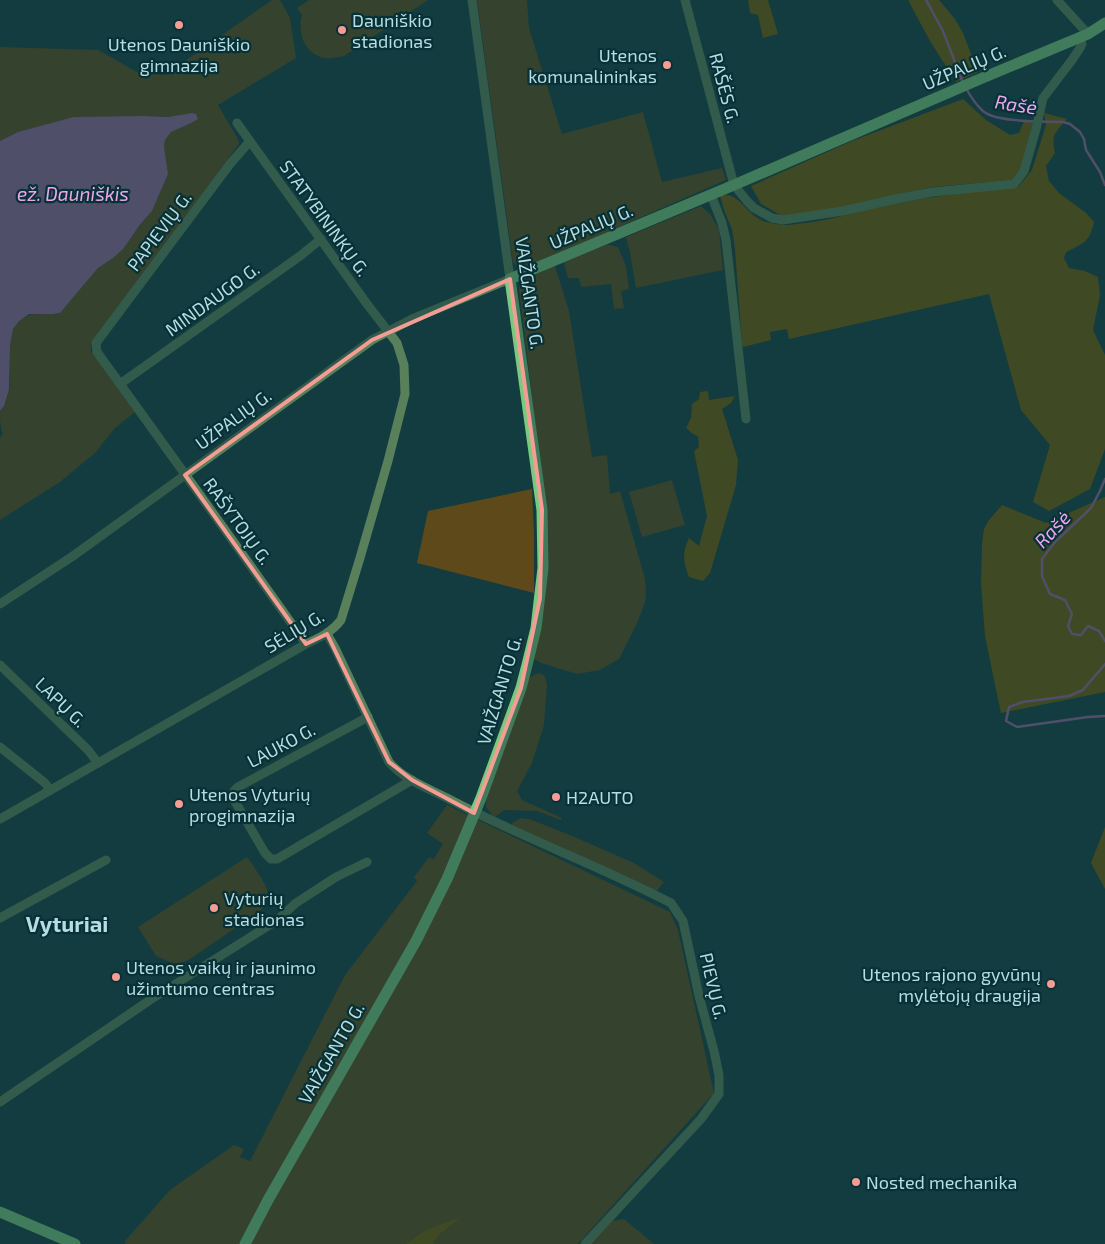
<svg xmlns="http://www.w3.org/2000/svg" width="1105" height="1244" font-family="'Exo 2',sans-serif">
	<style>
		.green { fill: #5d491a }
		.forest { fill: #775900 }
		.water { fill: #9b679c }
		.lines { fill: none; stroke-linecap: round; stroke-linejoin: round }
		.stream { stroke: #9b679c; stroke-width: 2.5 }
		.minor { stroke: #59805b; stroke-width: 9 }
		.major { stroke: #78ca7e; stroke-width: 11 }
		.marked { fill: none; stroke: #f59c94; stroke-width: 4; stroke-linejoin: round }
		.poi-dot { fill: #f59c94; stroke: #063136; stroke-width: 2 }
		.labels { text-anchor: middle; dominant-baseline: central; stroke-width: 4.5; stroke-linejoin: round; paint-order: stroke }
		.poi-label { font-size: 18px; fill: #b8dce0; stroke: #063136; text-anchor: start }
		.street-label { font-size: 18px; fill: #b8dce0; stroke: #063136 }
		.water-label { font-size: 19px; font-style: italic; fill: #eea6f1; stroke: #063136 }
		.district-label { font-size: 22px; font-weight: bold; fill: #b8dce0; stroke: #063136 }
	</style>
	<rect width="100%" height="100%" fill="#133c40"/>
	<!-- green -->
	<g class="green">
		<path d="M 272,0 L 280,0 L 290,18 L 296,58 L 218,105 L 239,141 L 239,144 L 91,345 L 91,351 L 135,412 L 115,428 L 95,453 L 60,482 L 0,520 L 0,438 L 3,434 C 0,428 0,419 0,412 C 0,411 4,406 4,405 C 6,401 8,395 9,391 C 13,370 2,335 20,320 C 33,310 46,316 60,313 L 98,268 L 113,258 L 152,211 L 168,174 L 164,146 L 165,140 L 171,132 L 191,123 L 192,113 L 168,117 L 144,116 L 18,132 L 0,141 L 0,47 L 98,50 L 137,72 L 165,75 Z"/>
		<path d="M 309,0 L 428,0 L 344,56 C 338,57 331,59 324,58 C 304,53 297,33 302,15 L 297,8 Z"/>
		<path d="M 477,0 L 527,0 L 529,28 L 562,134 L 643,112 L 662,182 L 722,168 L 726,180 L 523,269 L 518,267 L 513,262 Z"/>
		<path d="M 701,206 L 710,214 L 719,229 L 723,270 L 636,288 L 630,253 L 626,237 Z"/>
		<path d="M 606,245 L 611,245 L 618,247 L 626,266 L 629,289 L 621,291 L 624,308 L 614,309 L 611,284 L 581,287 L 579,278 L 568,278 L 564,262 Z"/>
		<path d="M 555,266 L 569,311 L 592,457 L 607,455 L 610,494 L 620,491 L 645,579 L 646,593 L 645,603 L 638,621 L 619,659 L 600,670 L 577,674 L 541,663 L 534,659 L 547,521 L 519,288 L 520,284 L 526,279 Z"/>
		<path d="M 672,480 L 685,525 L 642,537 L 629,492 Z"/>
		<path d="M 532,489 L 534,534 L 534,593 L 417,563 L 428,511 Z"/>
		<path d="M 538,673 L 542,674 L 545,677 L 547,684 L 544,725 L 532,763 L 517,791 L 522,800 L 562,818 L 561,820 L 537,811 L 504,810 L 494,818 L 486,807 L 487,797 L 528,678 Z"/>
		<path d="M 447,805 L 670,912 L 678,930 L 714,1093 L 578,1244 L 433,1244 L 438,1236 L 459,1218 L 425,1230 L 406,1244 L 126,1244 L 124,1242 L 170,1190 L 234,1145 L 244,1149 L 240,1157 L 250,1161 L 345,975 L 417,881 L 414,877 L 429,857 L 434,859 L 443,844 L 427,833 Z"/>
		<path d="M 521,818 L 529,819 L 570,835 L 634,863 L 664,882 L 656,892 L 510,826 L 514,822 Z"/>
		<path d="M 247,857 C 252,864 265,882 267,889 C 270,897 265,905 260,911 L 190,959 L 181,963 L 172,963 L 156,956 L 138,927 Z"/>
		<path d="M 624,1219 L 654,1244 L 590,1244 L 612,1221 Z"/>
	</g>
	<!-- forest -->
	<g class="forest">
		<path d="M 748,0 L 768,0 L 778,34 L 763,38 L 758,15 L 750,13 Z"/>
		<path d="M 908,0 L 939,0 L 955,19 L 963,33 L 978,72 L 956,82 L 930,41 Z"/>
		<path d="M 963,99 L 986,120 L 1010,135 L 1019,133 L 1025,119 L 1033,123 L 1021,168 L 1011,180 L 933,187 L 843,207 L 782,216 L 761,204 L 751,186 L 852,141 Z"/>
		<path d="M 1044,113 L 1067,119 C 1055,133 1051,134 1055,153 L 1046,166 L 1049,181 L 1059,193 L 1086,213 L 1094,222 C 1089,243 1084,243 1066,252 L 1064,258 L 1069,268 L 1085,271 L 1098,277 L 1100,295 L 1093,330 L 1105,355 L 1105,449 L 1090,489 L 1049,511 L 1033,502 L 1050,445 L 1021,410 L 989,294 L 789,339 L 787,329 L 770,332 L 771,340 L 743,347 L 742,344 L 735,249 L 732,229 L 725,213 L 720,196 C 737,190 747,214 761,220 C 766,223 782,225 787,225 C 793,225 800,223 806,223 C 836,219 864,210 893,204 C 934,196 976,191 1018,187 L 1032,170 L 1046,125 Z"/>
		<path d="M 708,391 L 709,400 L 735,396 L 731,403 L 722,409 L 738,460 L 736,485 L 710,573 L 703,581 L 689,577 C 683,561 682,553 689,538 L 699,546 L 707,516 L 694,451 L 699,447 L 698,436 L 693,434 L 686,428 L 691,418 L 692,404 L 699,399 L 700,392 Z"/>
		<path d="M 1105,497 L 1105,692 L 1001,713 L 994,680 L 985,636 L 981,583 L 982,543 L 984,529 L 989,520 L 1002,505 L 1046,523 Z"/>
		<path d="M 1105,827 L 1105,889 L 1091,863 Z"/>
		<path d="M 461,1217 L 438,1236 L 433,1244 L 406,1244 L 425,1230 Z"/>
	</g>
	<!-- water -->
	<path class="water" d="M 192,113 L 196,114 L 198,119 L 191,123 L 171,132 L 165,140 L 164,146 L 168,174 L 152,211 L 139,226 L 123,249 L 113,258 L 98,268 L 60,313 L 53,314 L 29,314 L 19,321 L 13,329 L 10,345 L 9,390 L 4,406 L 0,411 L 0,141 L 18,132 L 74,117 L 144,116 L 168,117 Z"/>
	<g class="lines">
		<!-- stream -->
		<g class="stream">
			<path d="M 926,0 L 943,31 L 963,83"/>
			<path d="M 967,90 C 971,97 976,105 983,111 C 996,123 1045,121 1063,122 L 1070,124 L 1080,132 L 1084,139 L 1086,150 L 1100,172 L 1105,185"/>
			<path d="M 1105,479 L 1100,491 L 1091,508 L 1055,542 L 1042,559 L 1042,576 L 1050,594 L 1065,600 L 1072,614 L 1068,626 L 1072,634 L 1081,635 L 1088,626 L 1099,631 L 1105,641"/>
			<path d="M 1105,664 L 1083,690 L 1069,696 L 1023,702 L 1009,707 L 1006,721 L 1017,727 L 1088,717 L 1105,716"/>
		</g>
		<!-- minor -->
		<g class="minor">
			<path d="M 685,0 L 734,185 L 747,201 L 754,208 L 772,218 L 783,220 L 843,211 L 896,199 L 933,192 L 1014,184 L 1024,171 L 1036,129 L 1043,98 L 1072,60 L 1080,48 L 1082,44 L 1080,38"/>
			<path d="M 1057,0 L 1088,34"/>
			<path d="M 250,141 L 230,164 L 96,343 L 97,352 C 167,449 237,546 306,644"/>
			<path d="M 711,195 L 722,223 L 726,240 L 746,419"/>
			<path d="M 120,384 L 300,256 L 321,239"/>
			<path d="M 0,604 L 73,556 L 372,340 L 412,319 L 510,279 L 472,0"/>
			<path d="M 327,634 L 335,648 L 389,762 C 403,779 427,788 447,798 C 520,837 598,865 671,903 L 683,921 L 699,996 L 714,1051 L 719,1075 L 719,1094 L 701,1119 L 585,1244"/>
			<path d="M 0,665 L 88,750 L 98,763"/>
			<path d="M 368,717 L 238,787 L 234,791 L 233,798 L 265,853 L 271,859 L 277,859 L 412,780"/>
			<path d="M 0,747 L 45,783 L 50,790"/>
			<path d="M 0,819 L 306,644 C 319,638 332,632 341,620 L 360,558 L 388,461 L 405,394 L 404,365 L 397,343 L 367,304 L 237,123"/>
			<path d="M 0,918 L 106,860"/>
			<path d="M 0,1102 L 150,1000 L 276,921 L 296,903 L 336,877 L 367,862"/>
		</g>
		<!-- major -->
		<g class="major">
			<path d="M 0,1212 L 75,1244"/>
			<path d="M 245,1244 L 268,1200 L 416,941 L 447,879 L 481,798 L 521,688 L 527,665 L 536,628 L 543,568 L 542,510 L 510,279 L 734,185 L 980,79 L 1088,34 L 1105,23"/>
		</g>
	</g>
	<!-- marked area -->
	<path d="M0 0H1105V1244H0ZM 510,279 L 542,510 L 540,598 L 521,688 L 474,813 L 412,780 L 389,762 L 327,634 L 306,644 L 185,475 L 372,340 Z" fill="#133c40" fill-opacity=".55" fill-rule="evenodd"/>
	<path class="marked" d="M 510,279 L 542,510 L 540,598 L 521,688 L 474,813 L 412,780 L 389,762 L 327,634 L 306,644 L 185,475 L 372,340 Z"/>
	<!-- markers -->
	<g class="poi-dot">
		<circle cx="179" cy="25" r="5"/>
		<circle cx="342" cy="30" r="5"/>
		<circle cx="667" cy="65" r="5"/>
		<circle cx="556" cy="797" r="5"/>
		<circle cx="179" cy="804" r="5"/>
		<circle cx="214" cy="908" r="5"/>
		<circle cx="116" cy="977" r="5"/>
		<circle cx="1051" cy="984" r="5"/>
		<circle cx="856" cy="1182" r="5"/>
	</g>
	<g class="labels">
		<!-- poi labels -->
		<g class="poi-label">
			<text x="352" y="20">Dauniškio<tspan x="352" dy="21">stadionas</tspan></text>
			<text x="179" y="44" text-anchor="middle">Utenos Dauniškio<tspan x="179" dy="21">gimnazija</tspan></text>
			<text x="657" y="55" text-anchor="end">Utenos<tspan x="657" dy="21">komunalininkas</tspan></text>
			<text x="189" y="794">Utenos Vyturių<tspan x="189" dy="21">progimnazija</tspan></text>
			<text x="566" y="797">H2AUTO</text>
			<text x="224" y="898">Vyturių<tspan x="224" dy="21">stadionas</tspan></text>
			<text x="126" y="967">Utenos vaikų ir jaunimo<tspan x="126" dy="21">užimtumo centras</tspan></text>
			<text x="1041" y="974" text-anchor="end">Utenos rajono gyvūnų<tspan x="1041" dy="21">mylėtojų draugija</tspan></text>
			<text x="866" y="1182">Nosted mechanika</text>
		</g>
		<!-- street labels -->
		<g class="street-label">
			<text transform="translate(964 67) rotate(-23)">UŽPALIŲ G.</text>
			<text transform="translate(725 88) rotate(75)">RAŠĖS G.</text>
			<text transform="translate(325 218) rotate(54)">STATYBININKŲ G.</text>
			<text transform="translate(591 226) rotate(-23)">UŽPALIŲ G.</text>
			<text transform="translate(159 231) rotate(-53)">PAPIEVIŲ G.</text>
			<text transform="translate(530 293) rotate(82)">VAIŽGANTO G.</text>
			<text transform="translate(212 299) rotate(-36)">MINDAUGO G.</text>
			<text transform="translate(233 419) rotate(-36)">UŽPALIŲ G.</text>
			<text transform="translate(238 521) rotate(54)">RAŠYTOJŲ G.</text>
			<text transform="translate(294 631) rotate(-31)">SĖLIŲ G.</text>
			<text transform="translate(499 690) rotate(-73)">VAIŽGANTO G.</text>
			<text transform="translate(61 702) rotate(44)">LAPŲ G.</text>
			<text transform="translate(281 745) rotate(-28)">LAUKO G.</text>
			<text transform="translate(714 986) rotate(77)">PIEVŲ G.</text>
			<text transform="translate(331 1053) rotate(-60)">VAIŽGANTO G.</text>
		</g>
		<!-- water labels -->
		<g class="water-label">
			<text transform="translate(1016 104) rotate(9)">Rašė</text>
			<text x="73" y="193">ež. Dauniškis</text>
			<text transform="translate(1052 529) rotate(-47)">Rašė</text>
		</g>
		<!-- district labels -->
		<g class="district-label">
			<text x="67" y="923">Vyturiai</text>
		</g>
	</g>
</svg>
